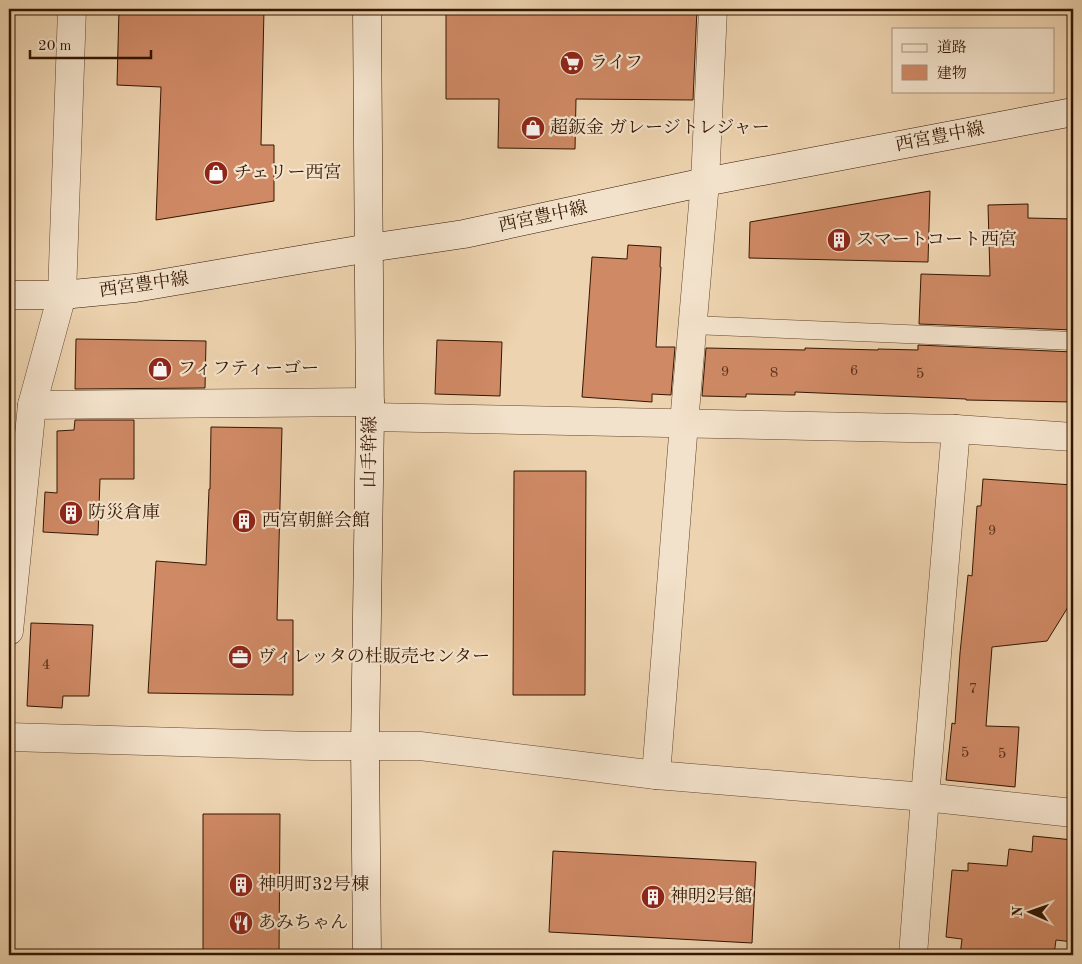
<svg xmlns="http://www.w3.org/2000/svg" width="1082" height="964" font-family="'Old Standard TT','Noto Serif JP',serif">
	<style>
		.building { fill: #cf8965; stroke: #341601 }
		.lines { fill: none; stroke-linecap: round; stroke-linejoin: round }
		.lane-casing { stroke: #62452c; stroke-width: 19 }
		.street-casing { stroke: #62452c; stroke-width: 29 }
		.secondary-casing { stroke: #341601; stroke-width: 29 }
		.lane { stroke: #f3e2cb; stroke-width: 18 }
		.street { stroke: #f3e2cb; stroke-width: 28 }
		.secondary { stroke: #f3e2cb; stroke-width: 28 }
		.labels { text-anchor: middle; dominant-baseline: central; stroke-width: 4.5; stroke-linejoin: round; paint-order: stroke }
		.number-label { font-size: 15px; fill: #5b331a }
		.poi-label { font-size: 18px; fill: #341601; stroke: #f3e2cb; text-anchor: start }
		.street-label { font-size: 18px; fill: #341601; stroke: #f3e2cb }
	</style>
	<rect width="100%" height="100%" fill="#edd3af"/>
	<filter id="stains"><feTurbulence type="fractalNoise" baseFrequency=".004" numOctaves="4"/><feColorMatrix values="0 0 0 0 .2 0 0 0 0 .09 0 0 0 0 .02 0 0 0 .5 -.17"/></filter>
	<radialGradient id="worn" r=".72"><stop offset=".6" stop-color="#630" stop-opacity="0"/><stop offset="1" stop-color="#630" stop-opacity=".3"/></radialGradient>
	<!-- building -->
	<g class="building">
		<path d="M 119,9 L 264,9 L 261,145 L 274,145 L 274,201 L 156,220 L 161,87 L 117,85 Z"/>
		<path d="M 446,9 L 697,9 L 693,100 L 576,99 L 575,149 L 498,148 L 499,99 L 446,99 Z"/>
		<path d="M 930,191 L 928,262 L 749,258 L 750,222 Z"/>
		<path d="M 1028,204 L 1028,218 L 1073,219 L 1073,330 L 919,324 L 921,274 L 990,276 L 988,205 Z"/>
		<path d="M 628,245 L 661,247 L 660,267 L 661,267 L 656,347 L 675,347 L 671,395 L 652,394 L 652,402 L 582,397 L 592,257 L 627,259 Z"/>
		<path d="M 76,339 L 206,341 L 205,388 L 75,389 Z"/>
		<path d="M 437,340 L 502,342 L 500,396 L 435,394 Z"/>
		<path d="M 918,345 L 1073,352 L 1073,402 L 966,400 L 966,399 L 795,392 L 795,395 L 746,394 L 746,397 L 702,396 L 706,348 L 805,350 L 805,348 L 878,350 L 878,349 L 918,350 Z"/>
		<path d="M 75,420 L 134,420 L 134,479 L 100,479 L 98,535 L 43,532 L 45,492 L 57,493 L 57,431 L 74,430 Z"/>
		<path d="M 211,427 L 282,428 L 277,620 L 293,620 L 293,695 L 148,693 L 156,561 L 206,565 L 209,489 L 210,489 Z"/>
		<path d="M 514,471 L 586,471 L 585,695 L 513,695 Z"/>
		<path d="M 983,479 L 1073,485 L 1073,599 L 1047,641 L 992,647 L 986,726 L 1019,727 L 1015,787 L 946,780 L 952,723 L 955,724 L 960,653 L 968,575 L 972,576 L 977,506 L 981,506 Z"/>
		<path d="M 31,623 L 93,625 L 89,696 L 63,696 L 62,708 L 27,706 Z"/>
		<path d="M 203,814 L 280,814 L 279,955 L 203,955 Z"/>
		<path d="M 1033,836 L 1073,840 L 1073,942 L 1056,940 L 1054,955 L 960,955 L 962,939 L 946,937 L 952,870 L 968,871 L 968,863 L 1007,866 L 1009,849 L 1032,852 Z"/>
		<path d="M 553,851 L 756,862 L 752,943 L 549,932 Z"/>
	</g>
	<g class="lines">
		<!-- lane casing -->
		<g class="lane-casing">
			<path id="lane" d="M 692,325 L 1073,341"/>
		</g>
		<!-- street casing -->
		<g class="street-casing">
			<g id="street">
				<path d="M 32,405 L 370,402"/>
				<path d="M 370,417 L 956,429 L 1073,437"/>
				<path d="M 9,631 L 32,405 L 62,295 L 72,9"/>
				<path d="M 9,737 L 312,746 L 420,746 L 656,775 L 925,797 L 1073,813"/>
				<path d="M 656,775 L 684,423 L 705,182 L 713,9"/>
				<path d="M 913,955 L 925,797 L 956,429"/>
			</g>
		</g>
		<!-- secondary casing -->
		<g class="secondary-casing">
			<g id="secondary">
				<path d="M 367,9 L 370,417 L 365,745 L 367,955"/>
				<path d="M 9,295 L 62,295 L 135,288 L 369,248 L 464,234 L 705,182 L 1073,112"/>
			</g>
		</g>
		<!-- lane -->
		<use href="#lane" class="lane"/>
		<!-- street -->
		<use href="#street" class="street"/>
		<!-- secondary -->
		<use href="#secondary" class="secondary"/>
	</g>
	<!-- icons -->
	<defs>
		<g id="supermarket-disc" transform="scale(1.25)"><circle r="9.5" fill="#8f2418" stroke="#f3e2cb"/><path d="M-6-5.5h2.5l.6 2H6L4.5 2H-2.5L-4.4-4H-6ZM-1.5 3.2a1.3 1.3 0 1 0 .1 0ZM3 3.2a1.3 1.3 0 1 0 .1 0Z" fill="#fff"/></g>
		<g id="shop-disc" transform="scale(1.25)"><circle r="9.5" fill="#8f2418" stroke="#f3e2cb"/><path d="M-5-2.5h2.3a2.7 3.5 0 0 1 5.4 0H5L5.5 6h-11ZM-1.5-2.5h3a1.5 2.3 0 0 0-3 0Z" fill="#fff"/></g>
		<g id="building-disc" transform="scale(1.25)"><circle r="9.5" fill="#8f2418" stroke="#f3e2cb"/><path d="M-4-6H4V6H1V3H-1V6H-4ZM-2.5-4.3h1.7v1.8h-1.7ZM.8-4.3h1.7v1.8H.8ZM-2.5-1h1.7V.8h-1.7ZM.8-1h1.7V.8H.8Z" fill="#fff"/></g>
		<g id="office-disc" transform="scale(1.25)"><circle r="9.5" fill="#8f2418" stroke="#f3e2cb"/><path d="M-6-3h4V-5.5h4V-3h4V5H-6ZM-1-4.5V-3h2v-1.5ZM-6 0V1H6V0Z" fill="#fff"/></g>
		<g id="restaurant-disc" transform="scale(1.25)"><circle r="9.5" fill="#8f2418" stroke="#f3e2cb"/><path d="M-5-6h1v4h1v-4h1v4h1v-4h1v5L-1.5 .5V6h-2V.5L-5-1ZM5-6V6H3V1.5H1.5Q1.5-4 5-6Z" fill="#fff"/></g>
	</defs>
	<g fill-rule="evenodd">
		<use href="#supermarket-disc" x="572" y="63"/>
		<use href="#shop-disc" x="533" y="128"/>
		<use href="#shop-disc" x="216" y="173"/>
		<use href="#building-disc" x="839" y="240"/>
		<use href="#shop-disc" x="160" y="369"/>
		<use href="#building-disc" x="71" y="513"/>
		<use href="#building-disc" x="244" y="521"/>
		<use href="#office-disc" x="240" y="657"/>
		<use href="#building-disc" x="241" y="885"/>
		<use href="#building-disc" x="653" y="897"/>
		<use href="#restaurant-disc" x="241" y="923"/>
	</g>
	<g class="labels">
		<!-- number labels -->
		<g class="number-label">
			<text x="854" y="371">6</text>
			<text x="725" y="372">9</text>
			<text x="774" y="373">8</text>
			<text x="920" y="374">5</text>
			<text x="992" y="531">9</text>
			<text x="46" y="665">4</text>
			<text x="973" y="689">7</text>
			<text x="965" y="753">5</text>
			<text x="1002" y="754">5</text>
		</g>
		<!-- poi labels -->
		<g class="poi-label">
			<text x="590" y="63">ライフ</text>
			<text x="550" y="128">超鈑金 ガレージトレジャー</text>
			<text x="234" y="173">チェリー西宮</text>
			<text x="856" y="240">スマートコート西宮</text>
			<text x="178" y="369">フィフティーゴー</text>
			<text x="88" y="513">防災倉庫</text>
			<text x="262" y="521">西宮朝鮮会館</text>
			<text x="258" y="657">ヴィレッタの杜販売センター</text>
			<text x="258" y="885">神明町32号棟</text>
			<text x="670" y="897">神明2号館</text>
			<text x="258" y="923">あみちゃん</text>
		</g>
		<!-- street labels -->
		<g class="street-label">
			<text transform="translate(940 137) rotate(-11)">西宮豊中線</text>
			<text transform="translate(543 217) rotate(-12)">西宮豊中線</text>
			<text transform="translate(144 285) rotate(-8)">西宮豊中線</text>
			<text transform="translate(370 452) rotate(-89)">山手幹線</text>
		</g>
	</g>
	<!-- margin -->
	<rect width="1082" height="964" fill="none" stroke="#edd3af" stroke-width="30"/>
	<rect x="10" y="10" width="1062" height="944" fill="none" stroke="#341601" stroke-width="2.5"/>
	<rect x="15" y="15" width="1052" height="934" fill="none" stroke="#341601"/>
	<!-- legend -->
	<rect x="892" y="28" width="162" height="65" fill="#f3e2cb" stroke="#a7907a"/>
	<rect x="902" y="44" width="25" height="8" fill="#f3e2cb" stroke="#a7907a"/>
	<text x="937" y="52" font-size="15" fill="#341601">道路</text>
	<rect x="902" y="65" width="25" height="15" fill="#cf8965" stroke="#a7907a"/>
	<text x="937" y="78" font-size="15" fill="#341601">建物</text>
	<!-- north arrow -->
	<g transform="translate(1030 912) rotate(272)" stroke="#f3e2cb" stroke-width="4" paint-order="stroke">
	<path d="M0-4L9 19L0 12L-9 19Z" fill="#341601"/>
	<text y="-8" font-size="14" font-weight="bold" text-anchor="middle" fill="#341601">N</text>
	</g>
	<!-- scale -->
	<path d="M30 50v8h121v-8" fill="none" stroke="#341601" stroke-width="2.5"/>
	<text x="38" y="50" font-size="15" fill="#341601" stroke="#f3e2cb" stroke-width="4" paint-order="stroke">20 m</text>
	<rect width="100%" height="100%" filter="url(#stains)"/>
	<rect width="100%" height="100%" fill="url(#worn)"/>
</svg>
